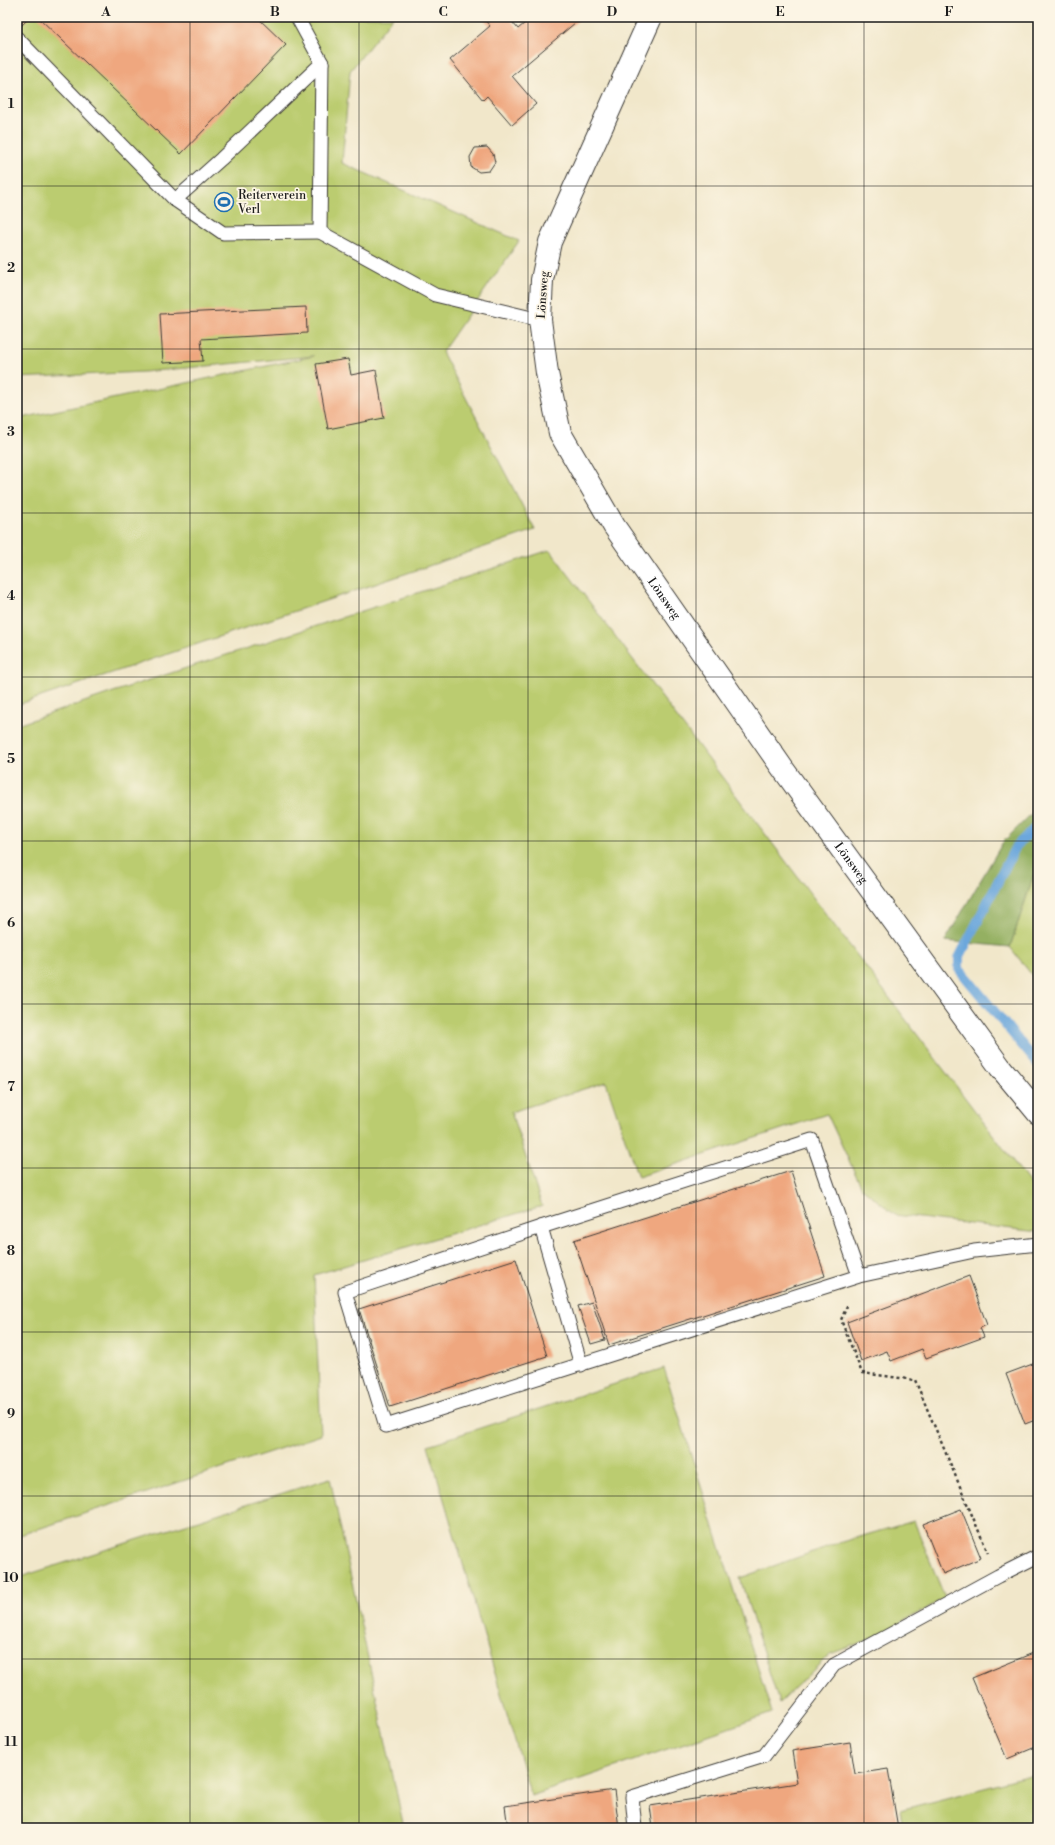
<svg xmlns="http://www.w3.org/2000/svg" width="1055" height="1845" font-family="'Libre Bodoni',serif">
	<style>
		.green { fill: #bbcc6f; stroke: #6c7446 }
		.forest { fill: #94b062; stroke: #58663f }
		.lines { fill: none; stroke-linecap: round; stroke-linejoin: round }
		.stream { stroke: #6ca7dc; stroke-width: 10 }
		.building { fill: #efa77f }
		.lane-casing { stroke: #3c3a36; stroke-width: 15 }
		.street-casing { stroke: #3c3a36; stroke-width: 24 }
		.path { stroke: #3c3a36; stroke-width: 2.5; stroke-dasharray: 3 3; stroke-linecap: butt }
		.lane { stroke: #fff; stroke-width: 13 }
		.street { stroke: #fff; stroke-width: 22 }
		.grid { fill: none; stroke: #1c1c1c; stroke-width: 1; stroke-opacity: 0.55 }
		.labels { text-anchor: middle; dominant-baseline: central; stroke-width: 3.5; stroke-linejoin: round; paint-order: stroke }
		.poi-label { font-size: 12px; fill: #1c1c1c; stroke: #fcf5e5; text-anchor: start }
		.street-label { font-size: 12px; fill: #1c1c1c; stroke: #fcf5e5 }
		.neatline { fill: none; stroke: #1c1c1c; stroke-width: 1.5 }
		.grid-label { font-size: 13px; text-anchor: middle; font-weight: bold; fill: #1c1c1c }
	</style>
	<rect width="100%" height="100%" fill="#fcf5e5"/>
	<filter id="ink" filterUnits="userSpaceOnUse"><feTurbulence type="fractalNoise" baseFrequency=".025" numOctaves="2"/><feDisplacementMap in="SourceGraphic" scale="8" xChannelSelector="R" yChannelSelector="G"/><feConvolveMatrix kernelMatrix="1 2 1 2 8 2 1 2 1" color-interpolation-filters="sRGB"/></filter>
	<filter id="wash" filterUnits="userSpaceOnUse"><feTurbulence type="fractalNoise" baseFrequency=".012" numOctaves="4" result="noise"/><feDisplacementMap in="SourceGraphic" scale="16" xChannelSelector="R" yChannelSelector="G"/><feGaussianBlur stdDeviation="0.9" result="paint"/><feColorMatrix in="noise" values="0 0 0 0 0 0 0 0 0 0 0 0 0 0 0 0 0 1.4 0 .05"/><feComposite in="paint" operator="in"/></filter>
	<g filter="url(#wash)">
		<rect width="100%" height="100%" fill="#f1e7ca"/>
		<!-- green -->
		<g class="green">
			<path d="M 17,17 L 393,17 L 350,71 L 342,163 L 519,241 L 442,352 L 535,530 L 17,705 L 17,419 L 314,356 L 143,372 L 17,378 Z"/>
			<path d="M 550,550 L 1038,1194 L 1038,1232 L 895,1215 L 862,1188 L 827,1114 L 638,1177 L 606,1082 L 511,1112 L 542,1206 L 314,1275 L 321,1435 L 17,1536 L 17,725 L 131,686 Z"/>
			<path d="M 1038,862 L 1038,983 L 1010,947 Z"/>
			<path d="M 664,1368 L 772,1713 L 531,1796 L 428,1445 Z"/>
			<path d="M 330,1478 L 404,1828 L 17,1828 L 17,1578 Z"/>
			<path d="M 914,1521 L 945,1598 L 874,1638 L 830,1654 L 779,1703 L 740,1578 L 835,1544 Z"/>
			<path d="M 1038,1774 L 1038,1828 L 903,1828 L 900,1810 Z"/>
		</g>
		<!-- forest -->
		<path class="forest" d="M 1038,807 L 1038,862 L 1010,947 L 945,941 L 1003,842 Z"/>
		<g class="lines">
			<!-- stream -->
			<path class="stream" d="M 1038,825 L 1016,846 L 959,958 L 959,969 L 1038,1064"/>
		</g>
		<g id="blocks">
			<!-- building -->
			<g class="building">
				<path d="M 17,17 L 30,17 L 20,27 L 17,24 Z"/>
				<path d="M 38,17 L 257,17 L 286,45 L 181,154 Z"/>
				<path d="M 482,17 L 508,17 L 518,29 L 532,17 L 582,17 L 512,76 L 536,104 L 512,125 L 487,96 L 483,100 L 450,60 L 490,26 Z"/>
				<path d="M 487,147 L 493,154 L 495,162 L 489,171 L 479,172 L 471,167 L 470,157 L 475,148 Z"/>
				<path d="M 306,307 L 307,333 L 201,339 L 203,361 L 163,363 L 160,314 Z"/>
				<path d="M 348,359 L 351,375 L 376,370 L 384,418 L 328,429 L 316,364 Z"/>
				<path d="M 791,1171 L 825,1276 L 609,1345 L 574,1240 Z"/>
				<path d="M 516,1259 L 547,1356 L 390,1407 L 359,1309 Z"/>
				<path d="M 969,1276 L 987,1325 L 980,1328 L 984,1337 L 926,1358 L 922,1349 L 891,1361 L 887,1351 L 861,1361 L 847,1322 Z"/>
				<path d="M 592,1302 L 605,1340 L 591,1344 L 578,1306 Z"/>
				<path d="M 1038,1362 L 1038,1419 L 1025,1424 L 1006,1374 Z"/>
				<path d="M 961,1509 L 981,1558 L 943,1574 L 923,1524 Z"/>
				<path d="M 1038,1651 L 1038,1746 L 1007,1759 L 972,1678 Z"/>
				<path d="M 850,1742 L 855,1774 L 888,1769 L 898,1828 L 653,1828 L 650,1806 L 797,1783 L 792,1751 Z"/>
				<path d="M 614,1790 L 619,1828 L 508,1828 L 505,1806 Z"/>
			</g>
		</g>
	</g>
	<g filter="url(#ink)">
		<use href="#blocks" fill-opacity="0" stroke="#3c3a36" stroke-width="1"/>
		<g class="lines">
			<!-- lane casing -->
			<g class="lane-casing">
				<g id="lane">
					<path d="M 297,17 L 322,63 L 320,232 L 435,295 L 540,320"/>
					<path d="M 17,38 L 175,200 L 223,233 L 320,232"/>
					<path d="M 175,200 L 221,159 L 322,63"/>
					<path d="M 541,1227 L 581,1365"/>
					<path d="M 859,1276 L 812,1140 L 541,1227 L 345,1292 L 386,1426 L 859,1276 L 974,1251 L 1038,1244"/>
					<path d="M 635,1828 L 632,1797 L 764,1756 L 834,1665 L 998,1576 L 1038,1556"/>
				</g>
			</g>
			<!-- street casing -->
			<g class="street-casing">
				<g id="street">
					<path id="s1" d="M 651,17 L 550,242 L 542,280 L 540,320 L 547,373 L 560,433 L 614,526 L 783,769 L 1000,1067 L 1038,1113"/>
				</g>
			</g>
			<!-- path -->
			<path class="path" d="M 847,1306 L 841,1320 L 862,1373 L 915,1380 L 988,1553"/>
			<!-- lane -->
			<use href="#lane" class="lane"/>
			<!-- street -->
			<use href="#street" class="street"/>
		</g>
	</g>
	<!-- grid -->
	<path class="grid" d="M 190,17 L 190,1828M 359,17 L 359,1828M 528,17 L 528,1828M 696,17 L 696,1828M 864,17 L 864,1828M 17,186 L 1038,186M 17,349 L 1038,349M 17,513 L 1038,513M 17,677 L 1038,677M 17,841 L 1038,841M 17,1004 L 1038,1004M 17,1168 L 1038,1168M 17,1332 L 1038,1332M 17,1496 L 1038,1496M 17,1659 L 1038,1659"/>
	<!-- icons -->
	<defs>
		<g id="stadium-ring" transform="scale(1)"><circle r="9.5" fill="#fcf5e5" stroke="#1f6fb2" stroke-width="1.5"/><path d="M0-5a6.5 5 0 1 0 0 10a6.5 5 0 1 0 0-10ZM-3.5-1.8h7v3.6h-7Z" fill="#1f6fb2"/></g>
	</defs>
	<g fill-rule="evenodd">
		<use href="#stadium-ring" x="224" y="202"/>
	</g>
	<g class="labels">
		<!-- poi labels -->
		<g class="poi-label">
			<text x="238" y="195">Reiterverein<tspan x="238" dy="14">Verl</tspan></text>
		</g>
		<!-- street labels -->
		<g class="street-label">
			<text transform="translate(543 295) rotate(-86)">Lönsweg</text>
			<text stroke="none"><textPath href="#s1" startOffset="636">Lönsweg</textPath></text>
			<text stroke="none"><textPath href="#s1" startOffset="960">Lönsweg</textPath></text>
		</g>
	</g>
	<!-- margin -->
	<rect width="1055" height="1845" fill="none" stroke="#fcf5e5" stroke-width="44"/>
	<rect x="22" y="22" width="1011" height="1801" class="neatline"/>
	<g class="grid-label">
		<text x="106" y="16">A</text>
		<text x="275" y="16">B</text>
		<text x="443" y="16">C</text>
		<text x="612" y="16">D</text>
		<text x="780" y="16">E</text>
		<text x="949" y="16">F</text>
		<text x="11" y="108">1</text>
		<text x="11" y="272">2</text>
		<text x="11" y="436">3</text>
		<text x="11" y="600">4</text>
		<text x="11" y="763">5</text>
		<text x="11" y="927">6</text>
		<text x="11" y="1091">7</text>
		<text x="11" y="1255">8</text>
		<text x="11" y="1418">9</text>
		<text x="11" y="1582">10</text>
		<text x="11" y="1746">11</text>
	</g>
</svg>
